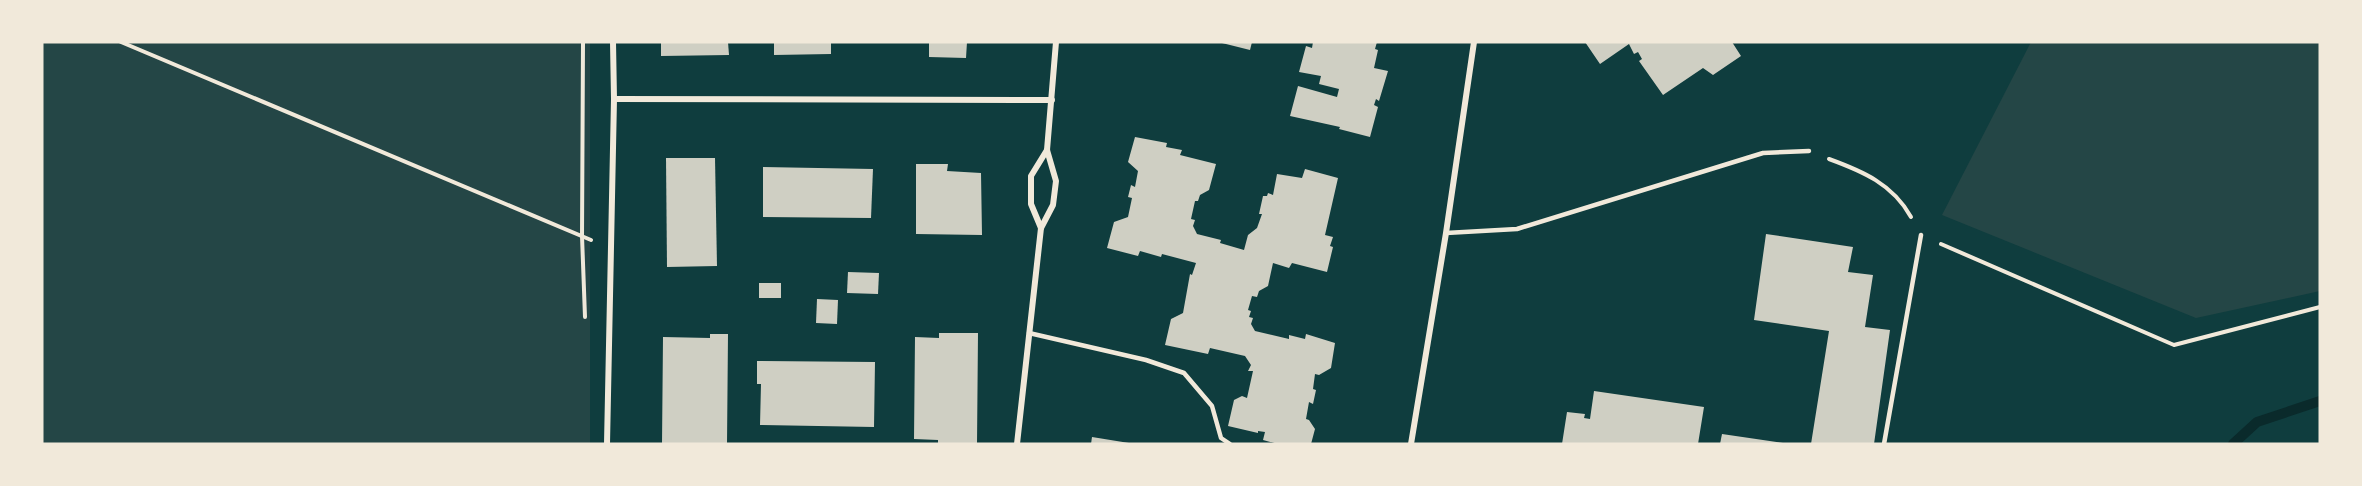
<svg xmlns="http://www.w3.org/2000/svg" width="2362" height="486" font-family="'Noto Serif',serif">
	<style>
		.green { fill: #244646 }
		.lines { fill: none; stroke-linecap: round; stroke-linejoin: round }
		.stream { stroke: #0a2a2b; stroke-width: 10 }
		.building { fill: #cfcfc3 }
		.path { stroke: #f1e9da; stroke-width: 4 }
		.service { stroke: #f1e9da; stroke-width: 4.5 }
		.minor { stroke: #f1e9da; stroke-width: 6 }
	</style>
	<rect width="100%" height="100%" fill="#0f3d3e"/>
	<!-- green -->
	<g class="green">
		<rect x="42" y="42" width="548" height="402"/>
		<path d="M 2031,42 L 2320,42 L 2320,291 L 2196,318 L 1942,215 Z"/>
	</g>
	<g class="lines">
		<!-- stream -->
		<path class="stream" d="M 2233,444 L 2257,422 L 2320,401"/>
	</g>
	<!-- building -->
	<g class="building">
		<path d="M 661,42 L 728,42 L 729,55 L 661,56 Z"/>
		<path d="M 774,42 L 831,42 L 831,54 L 774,55 Z"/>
		<path d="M 929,42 L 967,42 L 966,58 L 929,57 Z"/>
		<path d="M 1218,42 L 1252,42 L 1250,50 Z"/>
		<path d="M 1313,42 L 1377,42 L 1375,49 L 1378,50 L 1374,68 L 1388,71 L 1379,101 L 1376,99 L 1374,105 L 1378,107 L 1370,137 L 1339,129 L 1340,127 L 1290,116 L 1298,86 L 1337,97 L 1339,89 L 1319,84 L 1321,76 L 1299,72 L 1306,46 L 1312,48 Z"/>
		<path d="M 1585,42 L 1732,42 L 1741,56 L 1713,75 L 1703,68 L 1663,95 L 1639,61 L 1642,59 L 1638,52 L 1634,54 L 1629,44 L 1600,64 Z"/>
		<path d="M 1135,137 L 1167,143 L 1166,147 L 1182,150 L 1180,155 L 1216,164 L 1209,190 L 1200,195 L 1198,201 L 1195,201 L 1191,219 L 1195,220 L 1193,226 L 1197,234 L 1221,240 L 1220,243 L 1244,250 L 1248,235 L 1257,228 L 1262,214 L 1259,214 L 1263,196 L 1267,196 L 1268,193 L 1273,195 L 1277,174 L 1302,178 L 1305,169 L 1338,178 L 1325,235 L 1333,237 L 1330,246 L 1333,247 L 1327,272 L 1292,263 L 1289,268 L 1273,263 L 1268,286 L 1259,291 L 1257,297 L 1252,296 L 1248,310 L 1251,311 L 1249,317 L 1253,318 L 1251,324 L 1255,331 L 1289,339 L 1289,335 L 1305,339 L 1306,334 L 1335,343 L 1331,368 L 1319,375 L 1315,374 L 1313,389 L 1316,390 L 1313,404 L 1309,402 L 1306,419 L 1309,420 L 1315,429 L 1311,444 L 1278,444 L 1263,440 L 1265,432 L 1258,431 L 1258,433 L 1228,426 L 1234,400 L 1242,396 L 1247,398 L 1253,371 L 1248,371 L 1251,365 L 1245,356 L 1210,348 L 1208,354 L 1165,345 L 1171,319 L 1183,313 L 1190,274 L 1192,275 L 1196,263 L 1162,254 L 1161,257 L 1140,251 L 1138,256 L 1107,248 L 1114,222 L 1128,217 L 1132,198 L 1128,197 L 1131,185 L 1135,187 L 1138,171 L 1128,162 Z"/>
		<path d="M 666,158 L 715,158 L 717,266 L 667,267 Z"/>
		<path d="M 916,164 L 948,164 L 947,171 L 981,173 L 982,235 L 916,234 Z"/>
		<path d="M 763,167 L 873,169 L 871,218 L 763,217 Z"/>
		<path d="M 1766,234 L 1853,247 L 1848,272 L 1873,275 L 1865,327 L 1890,330 L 1874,444 L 1811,444 L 1829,331 L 1754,320 Z"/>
		<path d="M 848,272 L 879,273 L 878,294 L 847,293 Z"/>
		<rect x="759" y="283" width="22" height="15"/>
		<path d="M 817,299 L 838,300 L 837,324 L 816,323 Z"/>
		<path d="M 939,333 L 978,333 L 977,444 L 938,444 L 938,440 L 914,439 L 915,337 L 939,338 Z"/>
		<path d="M 710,334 L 728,334 L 727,444 L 662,444 L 663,337 L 710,338 Z"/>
		<path d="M 757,361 L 875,362 L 874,427 L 760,425 L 761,384 L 757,384 Z"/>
		<path d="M 1594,391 L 1704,407 L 1698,444 L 1562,444 L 1567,412 L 1585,414 L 1584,418 L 1590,419 Z"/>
		<path d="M 1722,434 L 1783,443 L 1783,444 L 1720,444 Z"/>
		<path d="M 1092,437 L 1129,443 L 1129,444 L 1091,444 Z"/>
	</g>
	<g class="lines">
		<!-- path -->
		<g class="path">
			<path d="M 121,42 L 591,240"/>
			<path d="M 583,42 L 582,236 L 585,317"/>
			<path d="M 1829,159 C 1862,171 1893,184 1911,217"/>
			<path d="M 1941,244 L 2174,345 L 2320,307"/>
		</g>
		<!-- service -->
		<g class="service">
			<path d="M 1446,233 L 1517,229 L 1763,153 L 1809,151"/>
			<path d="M 1029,333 L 1146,360 L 1184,373 L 1212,406 L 1221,438 L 1230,444"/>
			<path d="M 1884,444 L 1921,235"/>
		</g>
		<!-- minor -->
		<g class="minor">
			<path d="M 614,99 L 1052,100"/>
			<path d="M 1041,228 L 1031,204 L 1031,176 L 1047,150"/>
			<path d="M 607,444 L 614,99 L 613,42"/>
			<path d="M 1017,444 L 1041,228 L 1053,205 L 1056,181 L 1047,150 L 1056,42"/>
			<path d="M 1411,444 L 1446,233 L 1474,42"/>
		</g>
	</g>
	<!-- border -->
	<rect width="2362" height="486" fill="none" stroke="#f1e9da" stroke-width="87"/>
</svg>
